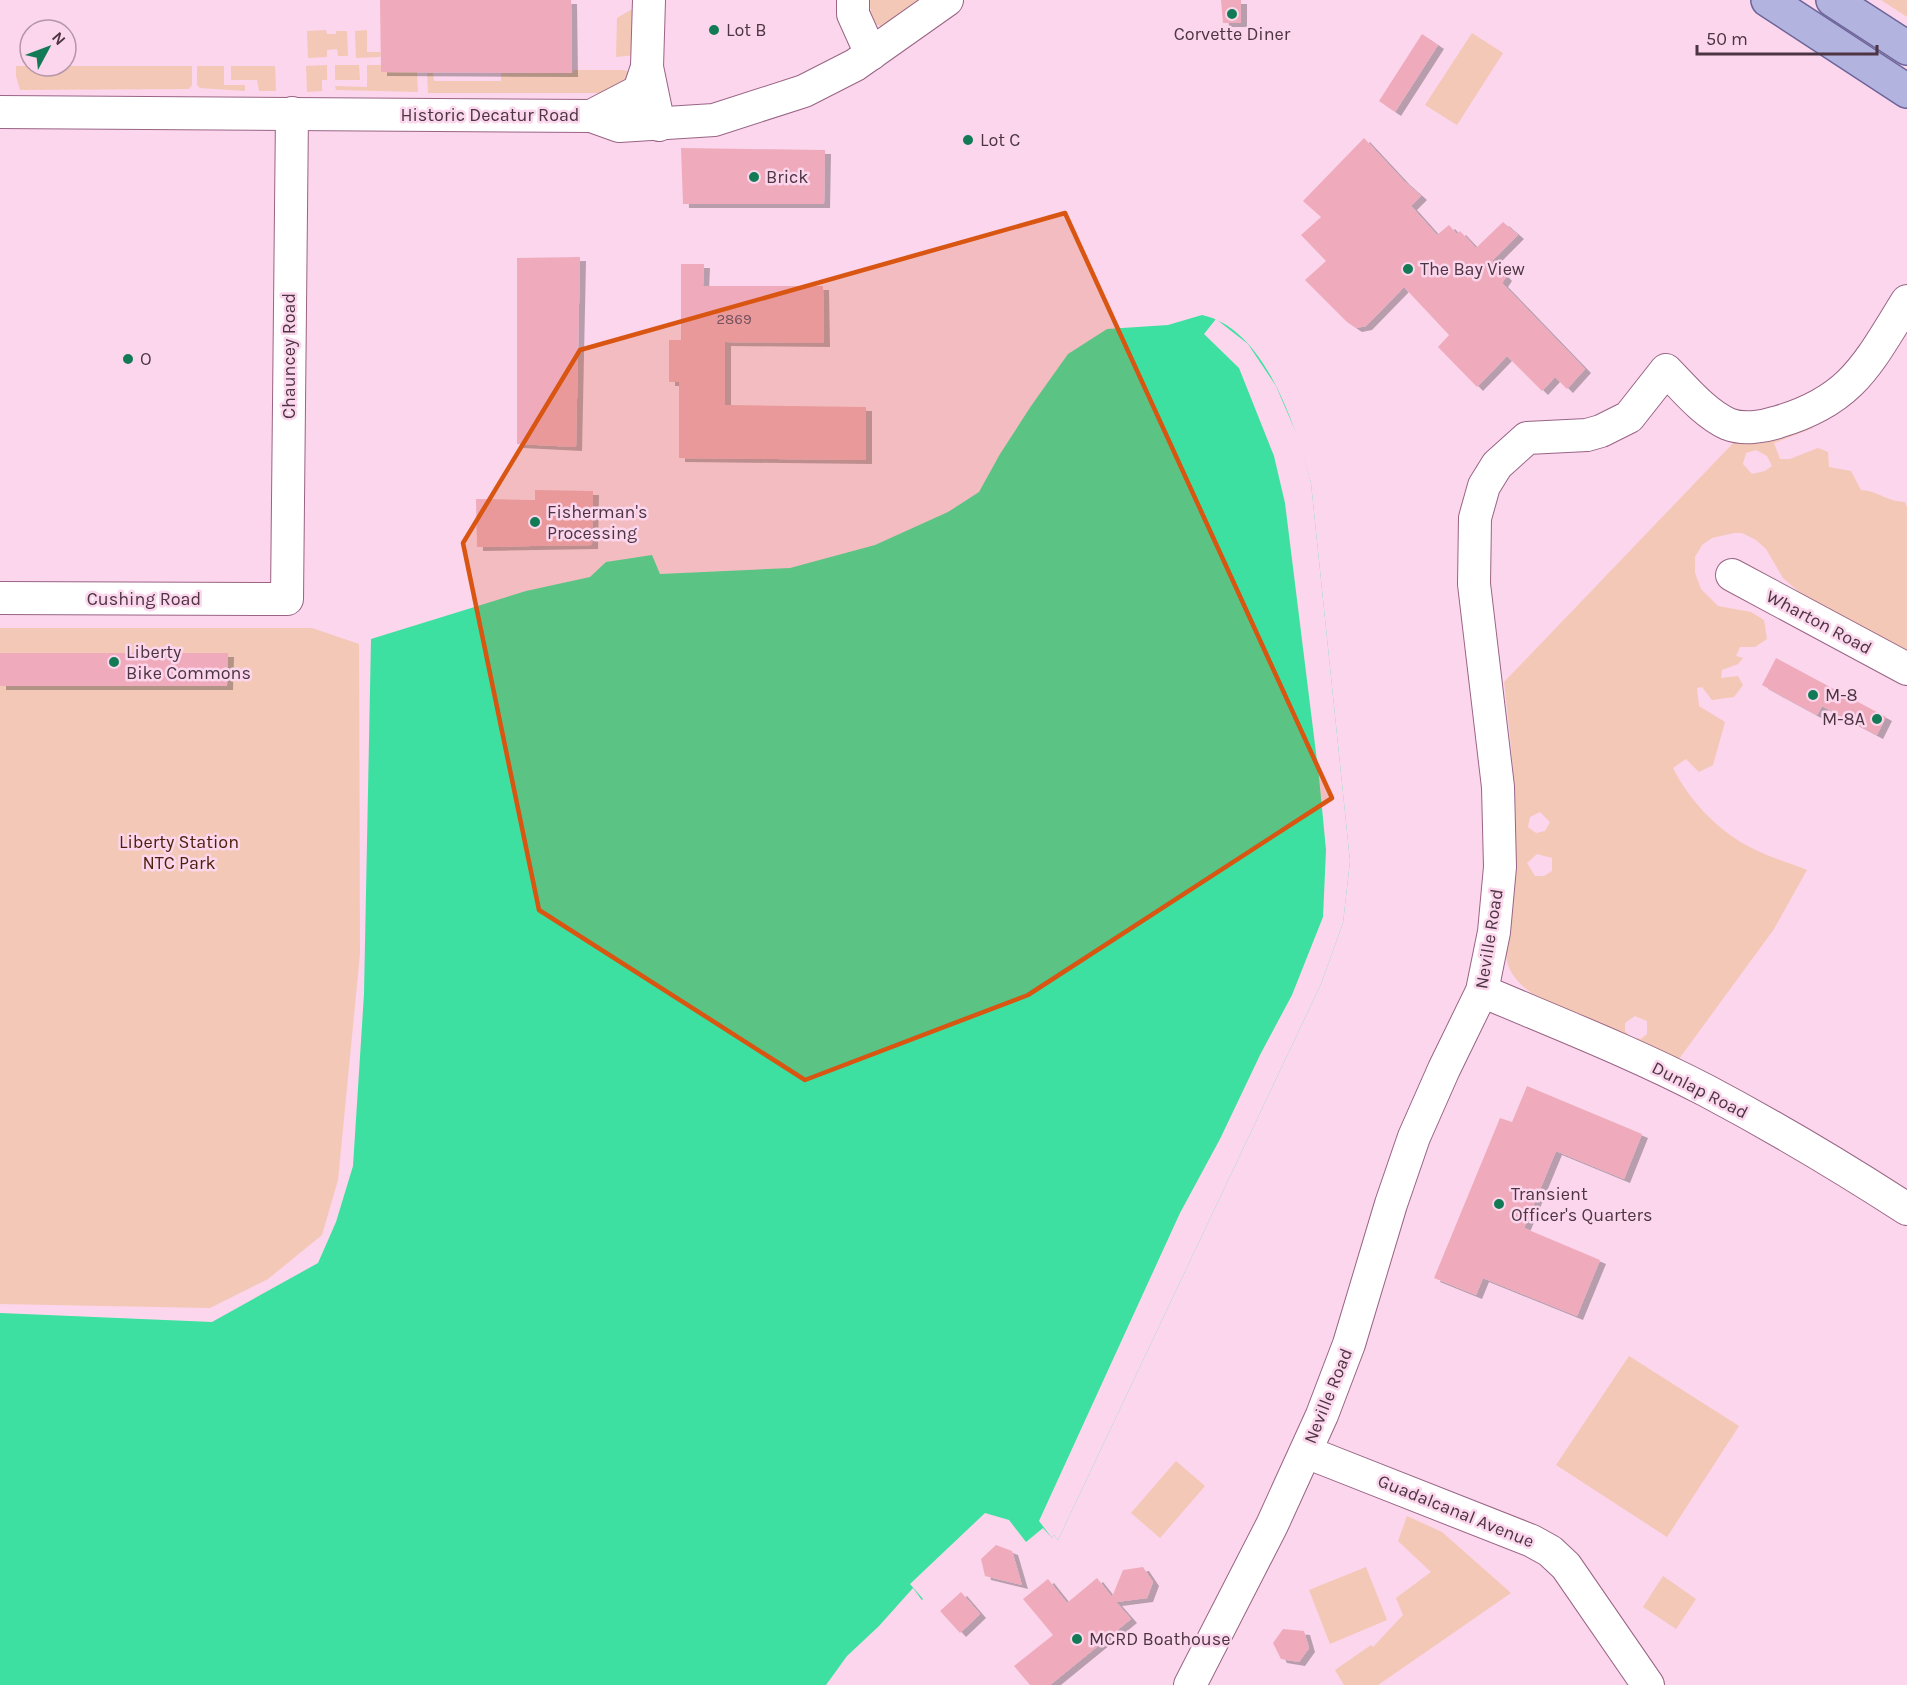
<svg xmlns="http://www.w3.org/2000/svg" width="1907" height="1685" font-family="Karla,sans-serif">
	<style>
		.green { fill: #f4c8b7; fill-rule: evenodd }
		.water { fill: #3de0a1 }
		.pier { fill: #fbd6ec }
		.building { fill: #efabbc; filter: url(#shadow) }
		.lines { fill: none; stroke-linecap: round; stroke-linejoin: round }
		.minor-casing { stroke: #996485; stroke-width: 34 }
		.major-casing { stroke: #6d659a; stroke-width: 36 }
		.minor { stroke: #fff; stroke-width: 32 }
		.major { stroke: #b2b3df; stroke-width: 33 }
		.marked { fill: #d85512; fill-opacity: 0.2; stroke: #d85512; stroke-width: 4.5; stroke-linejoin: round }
		.poi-dot { fill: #127b55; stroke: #fbd6ec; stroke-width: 2 }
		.labels { text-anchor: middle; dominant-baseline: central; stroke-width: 5; stroke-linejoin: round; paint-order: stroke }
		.number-label { font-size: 15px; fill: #755261 }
		.poi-label { font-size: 18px; fill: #4c3443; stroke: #fbd6ec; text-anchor: start }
		.street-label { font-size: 18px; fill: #4c3443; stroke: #fbd6ec }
		.park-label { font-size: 18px; fill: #4e200c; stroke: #fbd6ec }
	</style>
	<defs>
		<filter id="shadow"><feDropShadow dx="6" dy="4" stdDeviation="0" flood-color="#0004"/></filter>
	</defs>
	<rect width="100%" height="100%" fill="#fbd6ec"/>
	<!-- green -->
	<g class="green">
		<path d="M 864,0 L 930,0 L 886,28 C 877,25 870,22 865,13 L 871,11 L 870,6 L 865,7 Z"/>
		<path d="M 1881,0 L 1907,0 L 1907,17 Z"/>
		<path d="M 634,8 L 636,55 L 616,57 L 617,18 Z"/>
		<path d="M 326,30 L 327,34 L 336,34 L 336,31 L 347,31 L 348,56 L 338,56 L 337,49 L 327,50 L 327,57 L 308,58 L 307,31 Z"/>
		<path d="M 367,30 L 367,52 L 381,52 L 380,57 L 356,58 L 355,31 Z"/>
		<path d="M 1472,33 L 1503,53 L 1457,125 L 1425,105 Z"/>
		<path d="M 327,65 L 327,80 L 322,80 L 322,91 L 307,92 L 306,66 Z"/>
		<path d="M 335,65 L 359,65 L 360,80 L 335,80 Z"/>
		<path d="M 367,65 L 381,65 L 381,72 L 417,72 L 418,92 L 336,90 L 335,86 L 367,87 Z"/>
		<path d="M 16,66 L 192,66 L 192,85 L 189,89 L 20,90 L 16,76 Z"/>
		<path d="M 197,66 L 224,66 L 224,85 L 245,85 L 245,91 L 200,88 L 197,85 Z"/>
		<path d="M 231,66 L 275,66 L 276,91 L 259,91 L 257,80 L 231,80 Z"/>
		<path d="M 573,70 L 624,70 L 636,74 L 636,78 L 602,93 L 428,93 L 427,73 L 433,73 L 434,81 L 501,81 L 501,73 L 572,73 Z"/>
		<path d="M 1810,422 L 1813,428 L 1774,443 L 1780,459 L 1790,459 L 1818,448 L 1828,452 L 1829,467 L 1851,471 L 1861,490 C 1878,491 1888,502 1905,502 L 1907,507 L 1907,652 L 1806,598 L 1783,578 L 1766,549 L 1756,540 L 1742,533 L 1734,533 L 1712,538 L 1702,545 L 1695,557 L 1695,573 L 1701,589 L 1718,606 L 1751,612 L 1764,620 L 1767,639 L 1755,647 L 1740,647 L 1736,656 L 1743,658 L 1738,664 L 1722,670 L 1721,678 L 1738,676 L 1743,685 L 1734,697 L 1712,700 L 1702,687 L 1697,688 L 1699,706 L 1725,722 L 1713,765 L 1699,772 L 1686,759 L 1673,768 C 1688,798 1715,828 1746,845 C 1765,856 1788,862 1807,870 L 1774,929 L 1679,1059 L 1539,998 C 1525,989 1511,978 1507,961 C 1503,941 1510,921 1513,902 C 1515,884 1516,865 1516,847 C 1517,791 1510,737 1504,682 L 1739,437 ZM 1756,450 L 1767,456 L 1772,466 L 1765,471 L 1752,474 L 1743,464 L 1746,453 ZM 1540,812 L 1550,822 L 1545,831 L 1536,833 L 1528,827 L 1530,817 ZM 1537,854 L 1552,858 L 1552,871 L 1544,876 L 1535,876 L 1527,863 ZM 1635,1016 L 1647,1021 L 1647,1034 L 1641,1039 L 1631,1037 L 1625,1031 L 1625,1023 Z"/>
		<path d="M 0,628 L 312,628 L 359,644 L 360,954 L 338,1180 L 322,1235 L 268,1279 L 210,1308 L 0,1304 Z"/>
		<path d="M 1629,1356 L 1739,1426 L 1667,1537 L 1556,1465 Z"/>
		<path d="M 1176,1461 L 1205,1486 L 1160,1538 L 1131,1513 Z"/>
		<path d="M 1407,1516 L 1442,1532 L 1511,1593 L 1378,1685 L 1344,1685 L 1335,1670 L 1371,1645 L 1373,1647 L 1403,1615 L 1396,1598 L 1431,1572 L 1398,1541 Z"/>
		<path d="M 1366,1567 L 1387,1620 L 1330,1644 L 1309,1590 Z"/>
		<path d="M 1663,1576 L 1696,1599 L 1676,1629 L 1643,1607 Z"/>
	</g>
	<!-- water -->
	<path class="water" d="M 1202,315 C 1266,329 1296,428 1311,483 L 1350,861 L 1343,923 L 1321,984 L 1058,1540 L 1054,1535 L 1052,1538 L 1043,1528 L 1026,1542 L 1009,1520 L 985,1513 L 910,1584 L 923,1599 L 833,1685 L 0,1685 L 0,1313 L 212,1322 L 318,1263 L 336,1222 L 353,1166 L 364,994 L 371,639 L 526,591 L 590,577 L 606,562 L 652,555 L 660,574 L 790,568 L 875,545 L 948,512 L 979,492 L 1000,454 L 1031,406 L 1068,354 L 1107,329 L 1168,325 Z"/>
	<!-- pier -->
	<g class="pier">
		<path d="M 1216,319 L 1248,344 L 1276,386 L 1300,442 L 1311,483 L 1350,861 L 1343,923 L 1321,984 L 1058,1540 L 1054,1535 L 1052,1538 L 1039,1521 L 1180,1213 L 1220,1139 L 1261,1053 L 1292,995 L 1323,917 L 1326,850 L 1319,777 L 1285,503 L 1274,456 L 1239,368 L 1204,334 Z"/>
		<path d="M 913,1588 L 924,1603 L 904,1628 L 838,1685 L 826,1685 L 847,1656 L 879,1626 Z"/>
	</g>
	<!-- building -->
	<g class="building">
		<path d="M 380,0 L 571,0 L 572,73 L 381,72 Z"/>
		<path d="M 1221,0 L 1241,0 L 1241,23 L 1223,23 Z"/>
		<path d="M 1422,34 L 1438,45 L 1395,112 L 1379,101 Z"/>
		<path d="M 1364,138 L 1404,181 L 1421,196 L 1411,206 L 1437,235 L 1449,225 L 1457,234 L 1460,231 L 1476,248 L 1503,222 L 1518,235 L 1492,261 L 1506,277 L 1502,283 L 1585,369 L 1567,389 L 1555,377 L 1542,391 L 1507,356 L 1477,387 L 1438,347 L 1449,335 L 1404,287 L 1366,326 L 1356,328 L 1347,322 L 1305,280 L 1326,261 L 1301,235 L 1321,217 L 1303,201 Z"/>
		<path d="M 681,148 L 825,150 L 824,204 L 683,204 Z"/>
		<path d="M 580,257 L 576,447 L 517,444 L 517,258 Z"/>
		<path d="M 681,264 L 704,264 L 703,286 L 823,286 L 824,343 L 725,342 L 725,405 L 866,407 L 866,460 L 679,458 L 679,382 L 669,382 L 669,340 L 681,340 Z"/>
		<path d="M 535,490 L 593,491 L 592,545 L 477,547 L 476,499 L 535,500 Z"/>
		<path d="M 0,653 L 228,653 L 227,686 L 0,686 Z"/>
		<path d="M 1776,658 L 1886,717 L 1877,735 L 1822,706 L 1817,715 L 1762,685 Z"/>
		<path d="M 1527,1086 L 1642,1134 L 1624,1179 L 1556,1151 L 1524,1228 L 1600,1260 L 1577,1316 L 1483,1278 L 1476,1295 L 1434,1278 L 1500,1118 L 1512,1122 Z"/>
		<path d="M 996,1545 L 1012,1551 L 1022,1585 L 985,1576 L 981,1559 Z"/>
		<path d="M 1143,1567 L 1153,1582 L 1147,1598 L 1116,1602 L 1131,1619 L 1050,1685 L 1030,1685 L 1014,1666 L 1053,1635 L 1023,1599 L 1048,1579 L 1067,1603 L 1097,1578 L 1112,1597 L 1123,1570 Z"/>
		<path d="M 961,1592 L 980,1614 L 960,1633 L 940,1611 Z"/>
		<path d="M 1283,1629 L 1304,1631 L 1309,1648 L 1299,1662 L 1281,1659 L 1273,1643 Z"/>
	</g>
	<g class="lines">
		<!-- minor casing -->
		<g class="minor-casing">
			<g id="minor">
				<path d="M 649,0 L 647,67 L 659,125"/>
				<path d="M 853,0 L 853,14 L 871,54"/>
				<path d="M 0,112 L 591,116 L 619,126 L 714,120 L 804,91 L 855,65 L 947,0"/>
				<path d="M 591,116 L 639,91 L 647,67"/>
				<path d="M 1732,575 L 1907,669"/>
				<path d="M 0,598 L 287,599 L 292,113"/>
				<path d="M 1482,991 C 1557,1023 1634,1053 1707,1091 C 1775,1127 1842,1167 1907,1209"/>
				<path d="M 1306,1452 L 1532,1541 L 1550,1551 L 1566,1566 L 1648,1685"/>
				<path d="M 1190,1685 L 1272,1525 L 1322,1415 L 1349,1344 L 1391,1204 L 1414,1137 L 1444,1069 L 1482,991 L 1494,932 L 1500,867 L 1498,787 L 1474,584 L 1475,518 L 1484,486 L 1497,465 L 1527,438 L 1587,435 L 1601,431 L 1629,417 L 1666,370 C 1684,388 1704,413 1728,424 C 1743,430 1763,427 1778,422 C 1853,400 1868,363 1907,301"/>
			</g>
		</g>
		<!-- major casing -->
		<g class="major-casing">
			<g id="major">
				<path d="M 1768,0 L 1907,91"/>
				<path d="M 1833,0 L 1907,48"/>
			</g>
		</g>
		<!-- minor -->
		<use href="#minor" class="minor"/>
		<!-- major -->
		<use href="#major" class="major"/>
	</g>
	<!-- marked area -->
	<path class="marked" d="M 1065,213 L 1332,798 L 1028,995 L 805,1080 L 539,910 L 463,543 L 580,350 Z"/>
	<!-- markers -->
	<g class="poi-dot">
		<circle cx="1232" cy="14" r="6"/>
		<circle cx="714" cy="30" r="6"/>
		<circle cx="968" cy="140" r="6"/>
		<circle cx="754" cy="177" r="6"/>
		<circle cx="1408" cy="269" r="6"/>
		<circle cx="128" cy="359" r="6"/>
		<circle cx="535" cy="522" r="6"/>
		<circle cx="114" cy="662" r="6"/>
		<circle cx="1813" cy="695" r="6"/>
		<circle cx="1877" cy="719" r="6"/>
		<circle cx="1499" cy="1204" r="6"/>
		<circle cx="1077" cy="1639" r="6"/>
	</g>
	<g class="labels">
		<!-- number labels -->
		<g class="number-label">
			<text x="734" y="319">2869</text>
		</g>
		<!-- poi labels -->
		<g class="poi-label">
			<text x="726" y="30">Lot B</text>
			<text x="1232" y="34" text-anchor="middle">Corvette Diner</text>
			<text x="980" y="140">Lot C</text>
			<text x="766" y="177">Brick</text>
			<text x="1420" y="269">The Bay View</text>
			<text x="140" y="359">O</text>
			<text x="547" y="512">Fisherman's<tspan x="547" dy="21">Processing</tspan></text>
			<text x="126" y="652">Liberty<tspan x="126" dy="21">Bike Commons</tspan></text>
			<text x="1825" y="695">M-8</text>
			<text x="1865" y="719" text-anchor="end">M-8A</text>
			<text x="1511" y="1194">Transient<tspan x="1511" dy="21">Officer's Quarters</tspan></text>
			<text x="1089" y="1639">MCRD Boathouse</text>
		</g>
		<!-- street labels -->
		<g class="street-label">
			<text x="490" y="115">Historic Decatur Road</text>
			<text transform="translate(289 356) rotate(-90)">Chauncey Road</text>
			<text x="144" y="599">Cushing Road</text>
			<text transform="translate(1819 622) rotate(28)">Wharton Road</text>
			<text transform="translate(1489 939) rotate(-81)">Neville Road</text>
			<text transform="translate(1700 1090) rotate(27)">Dunlap Road</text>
			<text transform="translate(1328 1396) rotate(-68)">Neville Road</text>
			<text transform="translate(1456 1511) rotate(22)">Guadalcanal Avenue</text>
		</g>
		<!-- park labels -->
		<g class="park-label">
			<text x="179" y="842">Liberty Station<tspan x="179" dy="21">NTC Park</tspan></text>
		</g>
	</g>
	<!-- north arrow -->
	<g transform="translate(48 48) rotate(49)"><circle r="28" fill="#fbd6ec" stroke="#b595a8" stroke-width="1.5"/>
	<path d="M0-4.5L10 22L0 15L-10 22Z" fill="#127b55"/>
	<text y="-9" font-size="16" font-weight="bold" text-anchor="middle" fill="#4c3443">N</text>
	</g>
	<!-- scale -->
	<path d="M1697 45v9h180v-9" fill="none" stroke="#4c3443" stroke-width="3"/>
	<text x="1706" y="45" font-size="18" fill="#4c3443" stroke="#fbd6ec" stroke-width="4.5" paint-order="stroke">50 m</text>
</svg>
